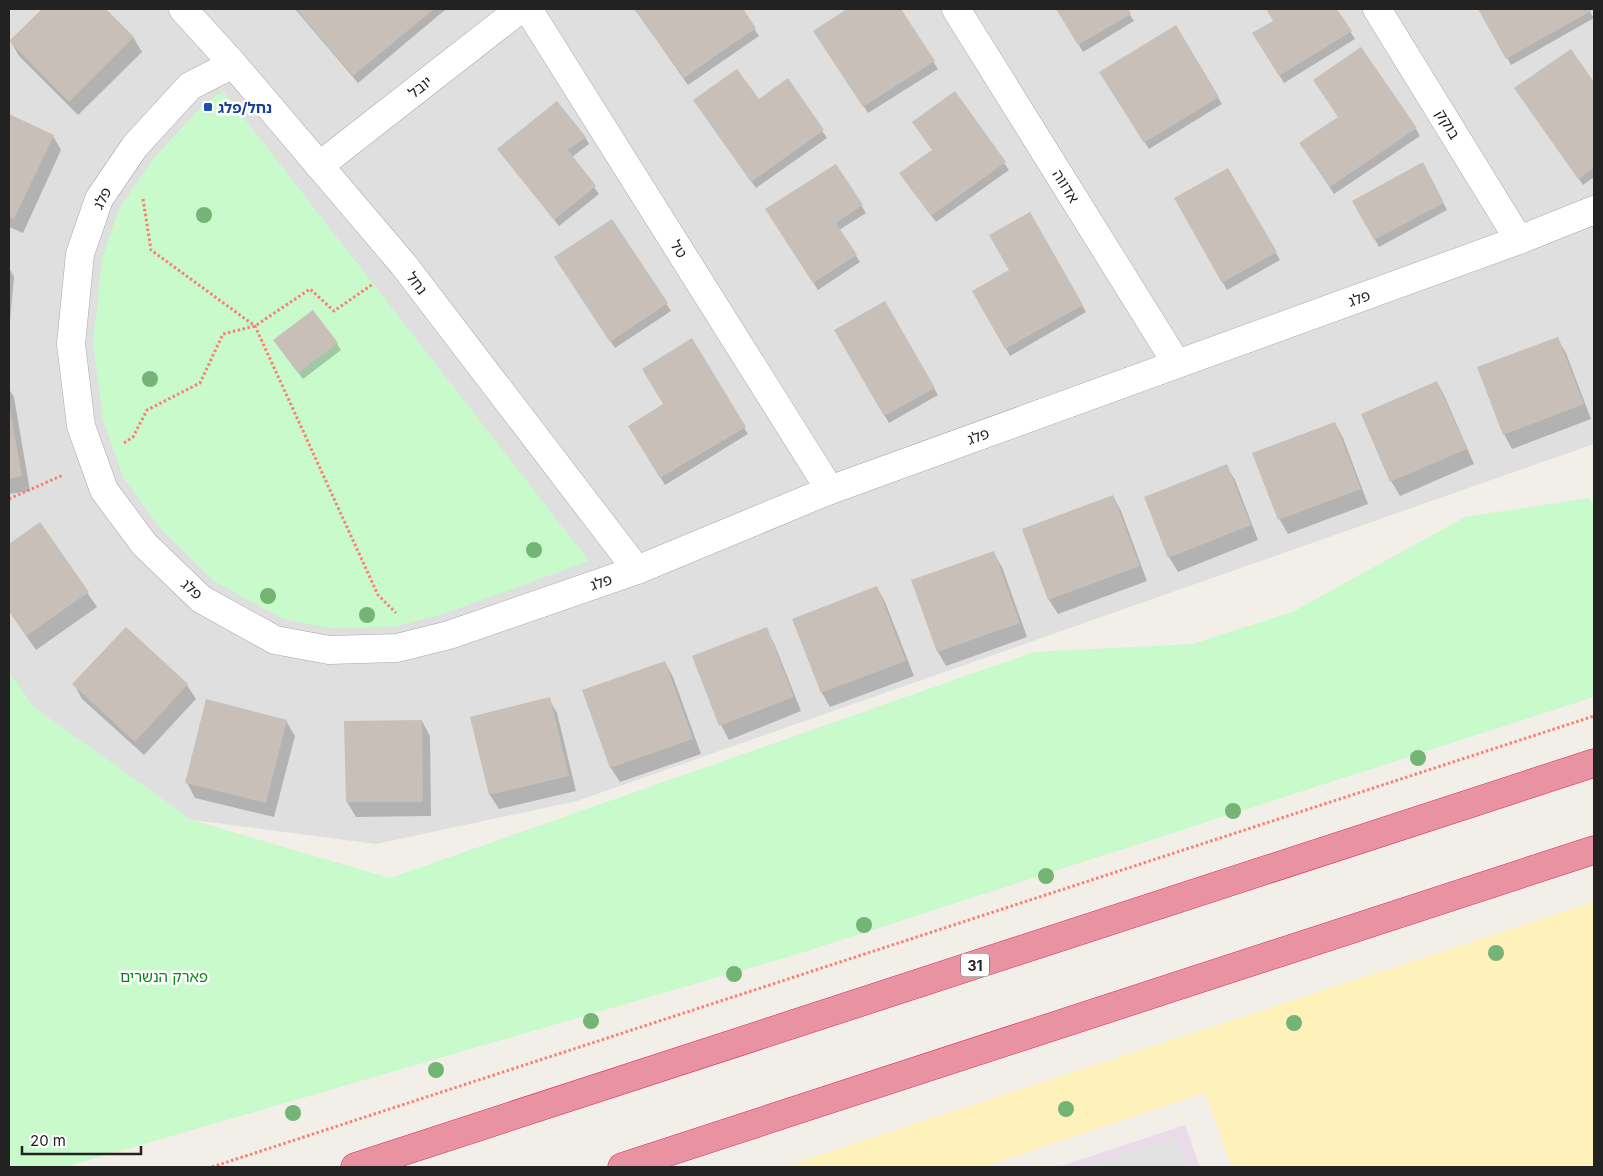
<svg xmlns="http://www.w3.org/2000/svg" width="1603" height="1176" font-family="Inter,'Noto Sans Hebrew',sans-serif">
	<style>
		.residential { fill: #e0dfdf }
		.industrial { fill: #ebdbe8 }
		.sand { fill: #fff1ba }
		.park { fill: #c8facc }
		.parking { fill: #e2e2e2 }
		.shadow { fill: #0003 }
		.building { fill: #c7bfb8 }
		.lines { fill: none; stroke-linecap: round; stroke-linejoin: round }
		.minor-casing { stroke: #a9a9a9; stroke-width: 29 }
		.highway-casing { stroke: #dc2a67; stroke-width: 29 }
		.path { stroke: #fa8072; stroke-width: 3; stroke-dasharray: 2.5 2.5; stroke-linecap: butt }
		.minor { stroke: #fff; stroke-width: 28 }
		.highway { stroke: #e892a2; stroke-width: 28 }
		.tree { fill: #74b475 }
		.transit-dot { fill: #1a4fb4; stroke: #fff; stroke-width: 2 }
		.labels { text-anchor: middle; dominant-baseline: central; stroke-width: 5; stroke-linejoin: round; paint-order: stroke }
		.shield { fill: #fff; stroke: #646464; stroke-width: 1 }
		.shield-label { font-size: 14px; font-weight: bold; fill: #222 }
		.street-label { font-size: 15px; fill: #222; stroke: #fff }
		.transit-label { font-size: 15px; font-weight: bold; fill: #164399; stroke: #fff; text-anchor: start }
		.park-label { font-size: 15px; fill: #0c8416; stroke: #fff }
	</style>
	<rect width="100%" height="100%" fill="#f2efe9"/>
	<!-- residential -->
	<path class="residential" d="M 9,9 L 1594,9 L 1594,444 L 577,801 L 376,844 L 147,814 L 9,748 Z"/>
	<!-- industrial -->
	<path class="industrial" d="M 1185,1125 L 1200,1167 L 1058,1167 Z"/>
	<!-- sand -->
	<path class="sand" d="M 1594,902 L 1594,1167 L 1232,1167 L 1205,1093 L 983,1167 L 783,1167 Z"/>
	<!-- park -->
	<g class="park">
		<path d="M 223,91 L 589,561 L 443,614 L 394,627 L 330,628 L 283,619 L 214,581 L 161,529 L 124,479 L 103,420 L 93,344 L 102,259 L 119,209 L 152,160 L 205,103 Z"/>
		<path d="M 1589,498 L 1594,505 L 1594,697 L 801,953 L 65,1167 L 9,1167 L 9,672 L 34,707 L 192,820 L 390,878 L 1034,652 L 1193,644 L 1294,611 L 1465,517 Z"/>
	</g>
	<!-- parking -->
	<path class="parking" d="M 1176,1136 L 1187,1167 L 1083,1167 Z"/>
	<!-- shadow -->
	<g class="shadow">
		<path d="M 44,9 L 104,9 L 133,37 L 142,52 L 78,115 L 19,56 L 11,42 Z"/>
		<path d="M 295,9 L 446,9 L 358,83 Z"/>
		<path d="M 635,9 L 741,9 L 759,36 L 688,85 Z"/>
		<path d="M 850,9 L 899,9 L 938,69 L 868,113 L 815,31 Z"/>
		<path d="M 1057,9 L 1126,9 L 1134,21 L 1083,52 Z"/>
		<path d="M 1267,9 L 1336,9 L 1355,39 L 1284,83 L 1254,34 L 1275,21 Z"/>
		<path d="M 1480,9 L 1588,9 L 1594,18 L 1511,65 Z"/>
		<path d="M 1175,27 L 1222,104 L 1149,149 L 1105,80 Z"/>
		<path d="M 1571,50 L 1594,84 L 1594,177 L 1583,185 L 1520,95 Z"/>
		<path d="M 788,80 L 827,138 L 756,188 L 699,107 L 758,101 Z"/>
		<path d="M 954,93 L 1009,170 L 936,222 L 905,180 L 933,151 Z"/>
		<path d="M 9,115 L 53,136 L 61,150 L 23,233 L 9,227 Z"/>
		<path d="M 1416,129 L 1420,136 L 1334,194 L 1305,150 Z"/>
		<path d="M 585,137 L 589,144 L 572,157 L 599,194 L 559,226 L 498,149 Z"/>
		<path d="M 1422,164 L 1447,210 L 1379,247 L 1354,201 Z"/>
		<path d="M 836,166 L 866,213 L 839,230 L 860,262 L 818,290 L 771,217 Z"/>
		<path d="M 1227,169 L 1280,260 L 1227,290 L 1176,199 Z"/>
		<path d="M 1029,214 L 1086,312 L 1010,356 L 974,292 L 1011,271 Z"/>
		<path d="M 612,220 L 671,311 L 615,348 L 560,264 Z"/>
		<path d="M 9,268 L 14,277 L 9,332 Z"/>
		<path d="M 885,302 L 938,395 L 889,423 L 835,330 Z"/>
		<path d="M 1557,338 L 1566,353 L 1591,419 L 1512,449 L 1504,434 Z"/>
		<path d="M 691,340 L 748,434 L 665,485 L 630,426 L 665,405 Z"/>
		<path d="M 337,344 L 341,350 L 303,379 L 279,347 Z"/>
		<path d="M 1437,382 L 1445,397 L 1474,464 L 1400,496 L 1391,481 Z"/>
		<path d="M 9,389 L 14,397 L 30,491 L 9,494 Z"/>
		<path d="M 1335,423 L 1343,438 L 1368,504 L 1288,534 L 1280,520 L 1254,454 Z"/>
		<path d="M 1226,465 L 1235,480 L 1258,540 L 1178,572 L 1169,557 Z"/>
		<path d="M 1113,496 L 1121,511 L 1147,581 L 1058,614 L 1049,600 L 1023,529 Z"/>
		<path d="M 40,524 L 97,607 L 36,650 L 9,611 L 9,546 Z"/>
		<path d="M 993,552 L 1002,567 L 1027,637 L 946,666 L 938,652 L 912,581 Z"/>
		<path d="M 877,587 L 885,602 L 914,676 L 830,707 L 822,693 L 793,619 Z"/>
		<path d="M 126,628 L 187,685 L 196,699 L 144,755 L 82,699 L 74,684 Z"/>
		<path d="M 766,629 L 774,643 L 801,711 L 729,740 L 721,725 Z"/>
		<path d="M 665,662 L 673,677 L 701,754 L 620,782 L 611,768 L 584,691 Z"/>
		<path d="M 549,699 L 557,713 L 576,791 L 499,809 L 490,795 L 472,718 Z"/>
		<path d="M 286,721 L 295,736 L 274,817 L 195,798 L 187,783 Z"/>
		<path d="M 422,721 L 430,736 L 431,816 L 356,817 L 347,802 L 346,722 Z"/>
	</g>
	<!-- building -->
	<g class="building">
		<path d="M 42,9 L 106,9 L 134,37 L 69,102 L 9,41 Z"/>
		<path d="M 296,9 L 434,9 L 353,76 Z"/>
		<path d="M 634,9 L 743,9 L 756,28 L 684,78 Z"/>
		<path d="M 847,9 L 901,9 L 935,61 L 863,107 L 813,31 Z"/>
		<path d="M 1056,9 L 1128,9 L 1131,14 L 1078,45 Z"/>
		<path d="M 1266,9 L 1337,9 L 1352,31 L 1279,76 L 1252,33 L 1273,21 Z"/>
		<path d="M 1478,9 L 1590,9 L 1591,11 L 1506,59 Z"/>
		<path d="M 1176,25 L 1219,97 L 1144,143 L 1099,72 Z"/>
		<path d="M 1361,47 L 1417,128 L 1330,187 L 1299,143 L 1338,117 L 1313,80 Z"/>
		<path d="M 1571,49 L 1594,82 L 1594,168 L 1578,179 L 1514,88 Z"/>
		<path d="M 737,69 L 759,99 L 788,78 L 824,130 L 751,182 L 693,100 Z"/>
		<path d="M 955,91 L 1006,162 L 931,216 L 899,173 L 932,150 L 912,122 Z"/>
		<path d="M 557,101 L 586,137 L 568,150 L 596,186 L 554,220 L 497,149 Z"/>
		<path d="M 9,114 L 54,135 L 14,219 L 9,217 Z"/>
		<path d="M 1423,162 L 1444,203 L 1374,240 L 1352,201 Z"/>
		<path d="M 836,164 L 863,205 L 836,223 L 857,255 L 813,283 L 765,209 Z"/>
		<path d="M 1228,168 L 1277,252 L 1222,283 L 1174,198 Z"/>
		<path d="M 1030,212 L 1083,305 L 1005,349 L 972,291 L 1009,270 L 989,235 Z"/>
		<path d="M 612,219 L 668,303 L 610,342 L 554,257 Z"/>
		<path d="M 885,301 L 935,388 L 884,416 L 834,330 Z"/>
		<path d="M 313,310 L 338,343 L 298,373 L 273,340 Z"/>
		<path d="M 1558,337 L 1584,404 L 1503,435 L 1477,367 Z"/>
		<path d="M 692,338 L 746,427 L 660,478 L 628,426 L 663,404 L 642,369 Z"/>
		<path d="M 1437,381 L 1467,449 L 1390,482 L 1361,414 Z"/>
		<path d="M 9,404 L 22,476 L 9,479 Z"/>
		<path d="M 1335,422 L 1361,489 L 1278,520 L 1252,453 Z"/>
		<path d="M 1227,464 L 1251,525 L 1168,558 L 1144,497 Z"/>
		<path d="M 1113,495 L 1140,566 L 1048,600 L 1022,529 Z"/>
		<path d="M 40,522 L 89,592 L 26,636 L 9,611 L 9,544 Z"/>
		<path d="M 994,551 L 1020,623 L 937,652 L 911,580 Z"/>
		<path d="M 877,586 L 906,661 L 821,693 L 792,619 Z"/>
		<path d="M 126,627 L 188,684 L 135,742 L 72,684 Z"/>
		<path d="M 767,627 L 794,697 L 719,726 L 692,656 Z"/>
		<path d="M 665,661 L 693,739 L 610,768 L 582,690 Z"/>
		<path d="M 550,697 L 569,776 L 489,795 L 470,717 Z"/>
		<path d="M 206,699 L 287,720 L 266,803 L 185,783 Z"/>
		<path d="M 422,720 L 423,802 L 346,802 L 344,721 Z"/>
	</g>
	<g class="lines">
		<!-- minor casing -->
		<g class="minor-casing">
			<g id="minor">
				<path d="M 183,9 L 233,64 L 403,264 L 637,570"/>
				<path d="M 528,9 L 830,490"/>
				<path d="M 956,9 L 1177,364"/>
				<path d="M 1377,9 L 1519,240"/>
				<path d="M 233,64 L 190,86 L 135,146 L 99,199 L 80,254 L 71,344 L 81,426 L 104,490 L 144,544 L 201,599 L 275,640 L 329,650 L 397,648 L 449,635 L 637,570 L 830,490 L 1519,240 L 1594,210"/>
				<path d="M 319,166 L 520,9"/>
			</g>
		</g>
		<!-- highway casing -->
		<g class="highway-casing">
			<g id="highway">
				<path d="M 355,1167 L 1594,763"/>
				<path d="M 622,1167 L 1594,850"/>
			</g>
		</g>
		<!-- path -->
		<g class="path">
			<path d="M 143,199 L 151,250 L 255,326 L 378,595 L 396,613"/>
			<path d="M 124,443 L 133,437 L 147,410 L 200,383 L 223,334 L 255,326 L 310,289 L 334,311 L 373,284"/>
			<path d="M 9,499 L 63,475"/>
			<path d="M 212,1167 L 1594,716"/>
		</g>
		<!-- minor -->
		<use href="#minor" class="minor"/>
		<!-- highway -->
		<use href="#highway" class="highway"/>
	</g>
	<!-- trees -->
	<g class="tree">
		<circle cx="204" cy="215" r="8"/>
		<circle cx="150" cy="379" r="8"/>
		<circle cx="534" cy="550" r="8"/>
		<circle cx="268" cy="596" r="8"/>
		<circle cx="367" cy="615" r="8"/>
		<circle cx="1418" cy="758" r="8"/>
		<circle cx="1233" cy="811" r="8"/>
		<circle cx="1046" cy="876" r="8"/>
		<circle cx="864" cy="925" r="8"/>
		<circle cx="1496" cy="953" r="8"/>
		<circle cx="734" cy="974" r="8"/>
		<circle cx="591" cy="1021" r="8"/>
		<circle cx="1294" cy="1023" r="8"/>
		<circle cx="436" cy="1070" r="8"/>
		<circle cx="1066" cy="1109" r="8"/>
		<circle cx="293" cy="1113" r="8"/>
	</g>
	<!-- markers -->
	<rect class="transit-dot" x="203" y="102" width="10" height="10" rx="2.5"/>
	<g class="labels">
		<!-- shield labels -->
		<rect class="shield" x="961" y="953.5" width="28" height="23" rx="4"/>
		<g class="shield-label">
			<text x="975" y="965">31</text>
		</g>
		<!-- street labels -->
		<g class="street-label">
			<text transform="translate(420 87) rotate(-38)">יובל</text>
			<text transform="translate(1448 124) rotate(59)">בוקק</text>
			<text transform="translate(1066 186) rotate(58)">אדווה</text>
			<text transform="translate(102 198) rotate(-62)">פלג</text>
			<text transform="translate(679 249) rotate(58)">טל</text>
			<text transform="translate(417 283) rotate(53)">נחל</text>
			<text transform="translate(1359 298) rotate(-20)">פלג</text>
			<text transform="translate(978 436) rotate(-20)">פלג</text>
			<text transform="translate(601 582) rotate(-19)">פלג</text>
			<text transform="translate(192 589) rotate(42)">פלג</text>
		</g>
		<!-- transit labels -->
		<g class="transit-label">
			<text x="218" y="107">נחל/פלג</text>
		</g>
		<!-- park labels -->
		<g class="park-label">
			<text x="164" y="976">פארק הנשרים</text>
		</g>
	</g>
	<!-- border -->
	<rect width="1603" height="1176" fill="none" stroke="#222222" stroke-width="20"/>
	<!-- scale -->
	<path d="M22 1146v8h119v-8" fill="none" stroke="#222222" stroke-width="2.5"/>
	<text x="30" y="1146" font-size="15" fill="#222222" stroke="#ffffff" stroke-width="4" paint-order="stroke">20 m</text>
</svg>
